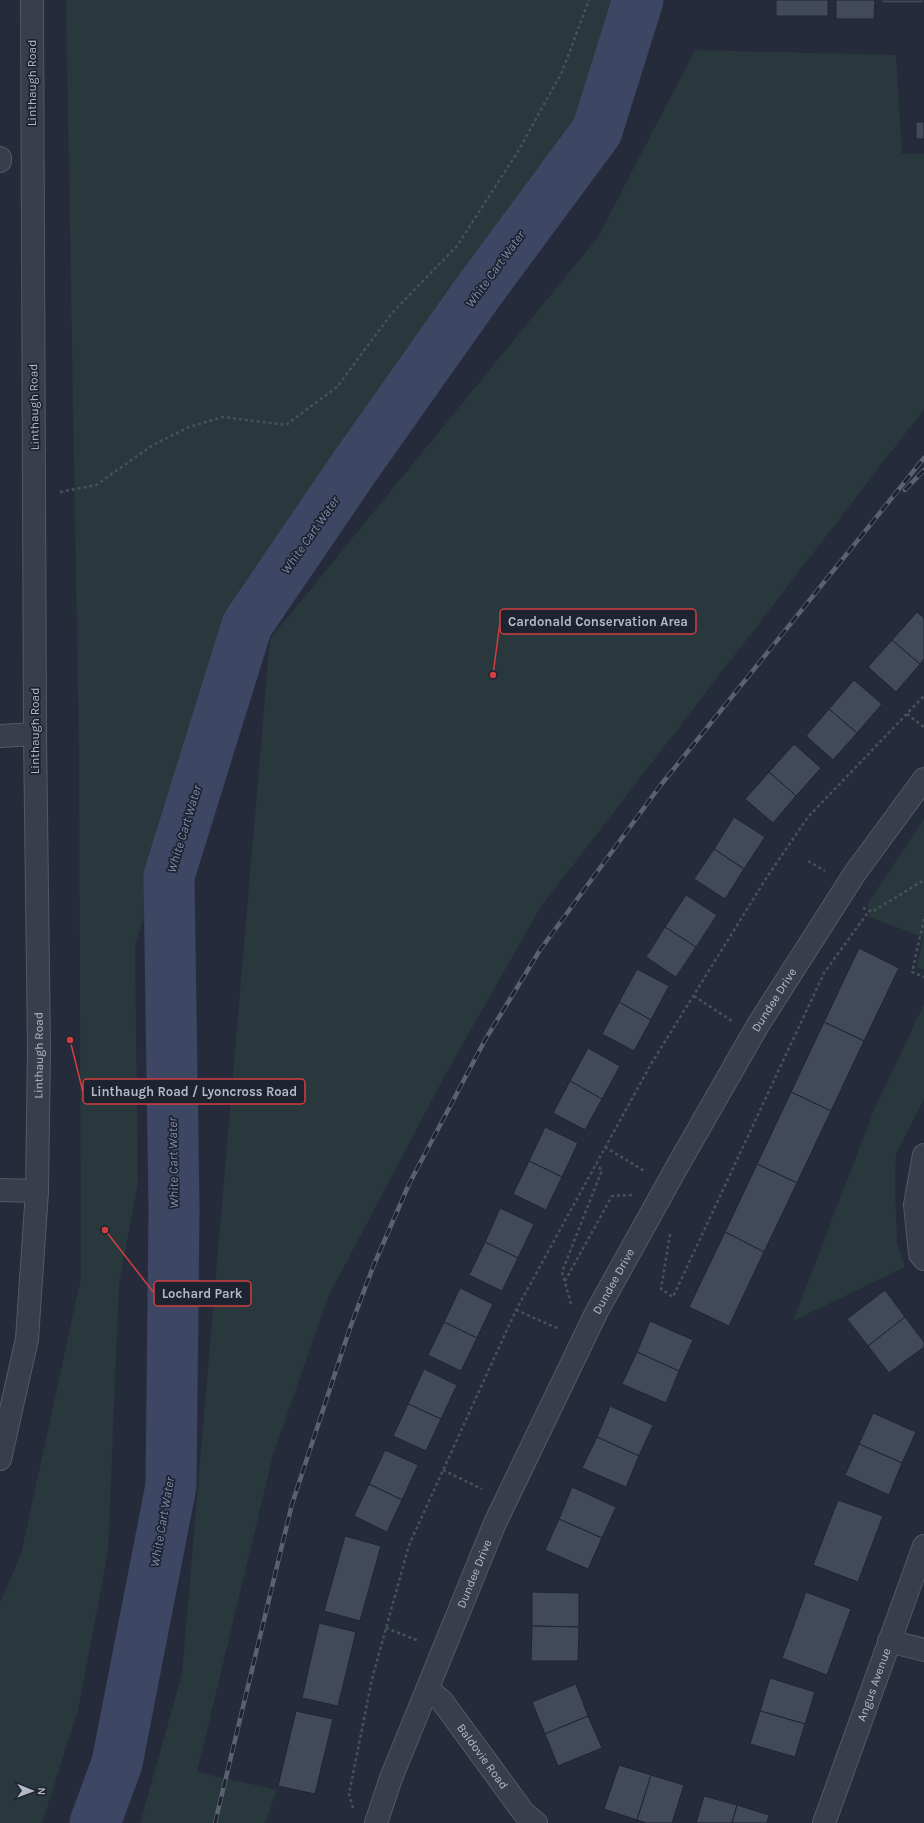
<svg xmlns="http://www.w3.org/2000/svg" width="924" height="1823" font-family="Karla,sans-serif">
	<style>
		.green { fill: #28383d }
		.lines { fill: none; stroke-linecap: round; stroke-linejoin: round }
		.river { stroke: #3d4663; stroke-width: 51 }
		.building { fill: #42495b; stroke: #202532 }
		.minor-casing { stroke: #545966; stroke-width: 24 }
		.path { stroke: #455359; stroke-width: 2.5; stroke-dasharray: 3 3; stroke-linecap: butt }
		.minor { stroke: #393e4b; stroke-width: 22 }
		.rail-casing { stroke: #5c6172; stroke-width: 4.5 }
		.rail { stroke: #1e2330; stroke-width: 3; stroke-dasharray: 9; stroke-linecap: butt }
		.labels { text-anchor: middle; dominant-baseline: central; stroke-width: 3.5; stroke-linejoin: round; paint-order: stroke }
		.street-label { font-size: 12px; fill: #b5b9c7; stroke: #1e2330 }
		.water-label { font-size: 13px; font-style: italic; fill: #7f8bac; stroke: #1e2330 }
		.leader { fill: none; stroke: #d13e40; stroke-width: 1.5 }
		.callout-dot { fill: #d13e40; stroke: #1e2330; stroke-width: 1.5 }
		.callout { fill: #1e2330; stroke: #d13e40; stroke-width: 1.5 }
		.callout-label { font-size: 13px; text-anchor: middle; font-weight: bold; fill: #b5b9c7 }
	</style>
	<rect width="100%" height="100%" fill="#262b3b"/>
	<!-- green -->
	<g class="green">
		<path d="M 66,0 L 625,0 L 608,87 L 232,629 L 135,946 L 138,1183 L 119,1284 L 108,1552 L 78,1710 L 42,1823 L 0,1823 L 0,1603 L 21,1554 L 81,1278 L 79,751 Z"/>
		<path d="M 695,50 L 896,55 L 902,154 L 924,154 L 924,409 L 540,908 L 443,1079 L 328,1297 L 273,1455 L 197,1772 L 277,1790 L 265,1823 L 140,1823 L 182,1674 L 270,639 L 598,237 Z"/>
		<path d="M 924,819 L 924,970 L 917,967 L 923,937 L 869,917 L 868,903 Z"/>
		<path d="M 924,1004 L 924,1099 L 896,1154 L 895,1184 L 897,1243 L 905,1267 L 793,1321 L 874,1110 Z"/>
	</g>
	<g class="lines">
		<!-- river -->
		<path class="river" d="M 95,1823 L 117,1763 L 171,1486 L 174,1209 L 169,876 L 247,625 L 353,469 L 478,292 L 597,131 L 638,0"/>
	</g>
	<!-- building -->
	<g class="building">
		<rect x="776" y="0" width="52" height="16"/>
		<path d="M 836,0 L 875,0 L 874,19 L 836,19 Z"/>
		<rect x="882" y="0" width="42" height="3"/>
		<rect x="916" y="122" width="8" height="17"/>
		<path d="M 917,612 L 924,618 L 924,659 L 920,664 L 892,640 Z"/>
		<path d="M 892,640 L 920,664 L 896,692 L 868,667 Z"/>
		<path d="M 854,680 L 882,704 L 857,733 L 829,709 Z"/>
		<path d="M 829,709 L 857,733 L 833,760 L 806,736 Z"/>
		<path d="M 794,744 L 821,768 L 796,796 L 769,772 Z"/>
		<path d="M 769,772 L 796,796 L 773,823 L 745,799 Z"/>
		<path d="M 734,817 L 765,837 L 744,869 L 714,849 Z"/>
		<path d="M 714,849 L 744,869 L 725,899 L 694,879 Z"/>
		<path d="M 686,895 L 717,915 L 696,947 L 665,927 Z"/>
		<path d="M 665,927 L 696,947 L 676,977 L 646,957 Z"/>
		<path d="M 859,948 L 899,968 L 864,1041 L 824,1022 Z"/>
		<path d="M 637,969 L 669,986 L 651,1020 L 619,1002 Z"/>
		<path d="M 619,1002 L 651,1020 L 634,1051 L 602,1034 Z"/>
		<path d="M 824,1022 L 864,1041 L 831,1111 L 791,1092 Z"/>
		<path d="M 588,1048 L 620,1066 L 602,1099 L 570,1081 Z"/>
		<path d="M 570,1081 L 602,1099 L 585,1130 L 553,1113 Z"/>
		<path d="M 791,1092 L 831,1111 L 797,1183 L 757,1164 Z"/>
		<path d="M 545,1127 L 578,1143 L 562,1177 L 529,1161 Z"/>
		<path d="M 529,1161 L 562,1177 L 546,1210 L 513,1194 Z"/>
		<path d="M 757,1164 L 797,1183 L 764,1252 L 725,1232 Z"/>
		<path d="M 500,1208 L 534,1224 L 518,1258 L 485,1242 Z"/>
		<path d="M 725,1232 L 764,1252 L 729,1326 L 689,1307 Z"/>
		<path d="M 485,1242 L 518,1258 L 502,1291 L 469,1275 Z"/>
		<path d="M 460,1288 L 493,1304 L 477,1338 L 444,1322 Z"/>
		<path d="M 885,1290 L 905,1317 L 868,1346 L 847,1319 Z"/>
		<path d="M 905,1317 L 924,1342 L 924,1347 L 889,1373 L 868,1346 Z"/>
		<path d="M 650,1321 L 693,1340 L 679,1371 L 637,1352 Z"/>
		<path d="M 444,1322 L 477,1338 L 461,1371 L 428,1355 Z"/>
		<path d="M 637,1352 L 679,1371 L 666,1403 L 622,1384 Z"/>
		<path d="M 424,1369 L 457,1385 L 441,1419 L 408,1404 Z"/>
		<path d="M 408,1404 L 441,1419 L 426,1451 L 393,1436 Z"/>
		<path d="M 610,1406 L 653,1425 L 639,1456 L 597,1437 Z"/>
		<path d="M 873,1413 L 916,1432 L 902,1463 L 859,1444 Z"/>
		<path d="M 597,1437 L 639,1456 L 626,1487 L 582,1468 Z"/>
		<path d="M 859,1444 L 902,1463 L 889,1495 L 845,1475 Z"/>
		<path d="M 385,1450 L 418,1465 L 402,1500 L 369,1484 Z"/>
		<path d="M 369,1484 L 402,1500 L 387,1532 L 354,1516 Z"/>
		<path d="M 572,1487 L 616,1507 L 602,1538 L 559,1519 Z"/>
		<path d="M 838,1500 L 883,1516 L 858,1582 L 813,1565 Z"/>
		<path d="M 559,1519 L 602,1538 L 588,1569 L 545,1550 Z"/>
		<path d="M 345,1536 L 381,1546 L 360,1621 L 324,1611 Z"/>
		<path d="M 532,1592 L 579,1593 L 579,1627 L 532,1626 Z"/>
		<path d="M 806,1592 L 851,1609 L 827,1675 L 782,1658 Z"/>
		<path d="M 319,1623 L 356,1632 L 338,1706 L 302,1698 Z"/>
		<path d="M 532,1626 L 579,1627 L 578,1661 L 531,1661 Z"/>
		<path d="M 770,1678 L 815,1692 L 805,1724 L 760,1711 Z"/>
		<path d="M 576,1684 L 588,1716 L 545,1734 L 532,1702 Z"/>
		<path d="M 296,1711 L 333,1719 L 315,1794 L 278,1786 Z"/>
		<path d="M 760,1711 L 805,1724 L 795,1757 L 750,1744 Z"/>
		<path d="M 588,1716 L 602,1748 L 558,1766 L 545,1734 Z"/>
		<path d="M 619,1765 L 651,1775 L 637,1820 L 604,1809 Z"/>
		<path d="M 651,1775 L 684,1785 L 672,1823 L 647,1823 L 637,1820 Z"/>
		<path d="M 704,1796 L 737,1805 L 732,1823 L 696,1823 Z"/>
		<path d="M 737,1805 L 769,1815 L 767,1823 L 732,1823 Z"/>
	</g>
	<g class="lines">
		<!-- minor casing -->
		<g class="minor-casing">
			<g id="minor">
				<path d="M 0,158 L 0,161"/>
				<path d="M 0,736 L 35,734"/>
				<path d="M 924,1155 L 915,1205 L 920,1254 L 924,1259"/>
				<path d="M 0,1190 L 37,1191"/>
				<path id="s1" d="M 0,1459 L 27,1339 L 37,1191 L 39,1049 L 35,734 L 32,0"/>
				<path d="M 889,1641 L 924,1650"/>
				<path id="s2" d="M 428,1689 L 442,1701 L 524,1813 L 536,1823"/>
				<path id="s3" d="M 376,1823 L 391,1778 L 495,1523 L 597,1311 L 678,1165 L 758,1025 L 855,873 L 924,779"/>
				<path id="s4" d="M 824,1823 L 924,1546"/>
			</g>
		</g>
		<!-- path -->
		<g class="path">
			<path d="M 60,492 L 96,485 L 153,445 L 189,427 L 223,417 L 286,425 L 337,387 L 392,313 L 457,246 L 517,153 L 562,72 L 589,0"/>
			<path d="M 907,714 L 924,727"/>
			<path d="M 808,861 L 825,871"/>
			<path d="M 863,908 L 872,912 L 924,880"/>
			<path d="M 924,919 L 912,972 L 924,977"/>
			<path d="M 694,996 L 732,1021"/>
			<path d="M 605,1147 L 646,1172"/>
			<path d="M 670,1234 L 661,1289 L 673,1297 L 824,973 L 869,911"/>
			<path d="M 565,1281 L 612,1196 L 632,1195"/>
			<path d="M 571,1304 L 562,1272 L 602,1170 L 596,1165"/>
			<path d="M 516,1310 L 559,1329"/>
			<path d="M 443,1470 L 482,1489"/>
			<path d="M 386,1628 L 419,1641"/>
			<path d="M 353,1808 L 349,1794 L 372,1679 L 409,1545 L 516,1310 L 651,1064 L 767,877 L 808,817 L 924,696"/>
		</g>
		<!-- minor -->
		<use href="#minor" class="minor"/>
		<!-- rail casing -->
		<g class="rail-casing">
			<g id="rail">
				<path d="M 905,490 L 924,470"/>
				<path d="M 215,1823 L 292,1504 L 350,1328 L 373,1267 L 409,1184 L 485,1040 L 540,950 L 660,786 L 924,458"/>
			</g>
		</g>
		<!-- rail -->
		<use href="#rail" class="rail"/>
	</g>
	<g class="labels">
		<!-- street labels -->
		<g class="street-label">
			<text transform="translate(32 83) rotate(-90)">Linthaugh Road</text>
			<text transform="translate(34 407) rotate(-91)">Linthaugh Road</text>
			<text transform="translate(35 731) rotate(-90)">Linthaugh Road</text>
			<text stroke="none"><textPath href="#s3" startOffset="916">Dundee Drive</textPath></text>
			<text stroke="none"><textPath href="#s1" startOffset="407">Linthaugh Road</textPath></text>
			<text stroke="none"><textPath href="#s3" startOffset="592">Dundee Drive</textPath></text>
			<text stroke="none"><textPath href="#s3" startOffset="268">Dundee Drive</textPath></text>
			<text stroke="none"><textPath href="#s4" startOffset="147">Angus Avenue</textPath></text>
			<text stroke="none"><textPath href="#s2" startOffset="87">Baldovie Road</textPath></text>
		</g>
		<!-- water labels -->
		<g class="water-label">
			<text transform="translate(495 269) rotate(-54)">White Cart Water</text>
			<text transform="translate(310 535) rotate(-55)">White Cart Water</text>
			<text transform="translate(184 829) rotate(-73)">White Cart Water</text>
			<text transform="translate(173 1163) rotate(-91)">White Cart Water</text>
			<text transform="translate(162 1522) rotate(-80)">White Cart Water</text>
		</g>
	</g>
	<!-- callouts -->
	<path class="leader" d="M493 675L500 622M70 1040L83 1092M105 1230L154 1293"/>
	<g class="callout-dot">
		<circle cx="493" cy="675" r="4"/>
		<circle cx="70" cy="1040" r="4"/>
		<circle cx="105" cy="1230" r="4"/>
	</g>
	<g class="callout">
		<rect x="500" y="609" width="196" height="25" rx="4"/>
		<rect x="83" y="1079" width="222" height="25" rx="4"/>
		<rect x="154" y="1281" width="97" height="25" rx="4"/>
	</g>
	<g class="callout-label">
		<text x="598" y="626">Cardonald Conservation Area</text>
		<text x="194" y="1096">Linthaugh Road / Lyoncross Road</text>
		<text x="202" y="1298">Lochard Park</text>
	</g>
	<!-- north arrow -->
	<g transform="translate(32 1791) rotate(91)" stroke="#1e2330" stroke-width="3" paint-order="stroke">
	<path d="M0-3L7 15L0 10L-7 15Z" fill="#b5b9c7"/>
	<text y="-6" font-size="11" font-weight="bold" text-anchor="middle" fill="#b5b9c7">N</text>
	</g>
</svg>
